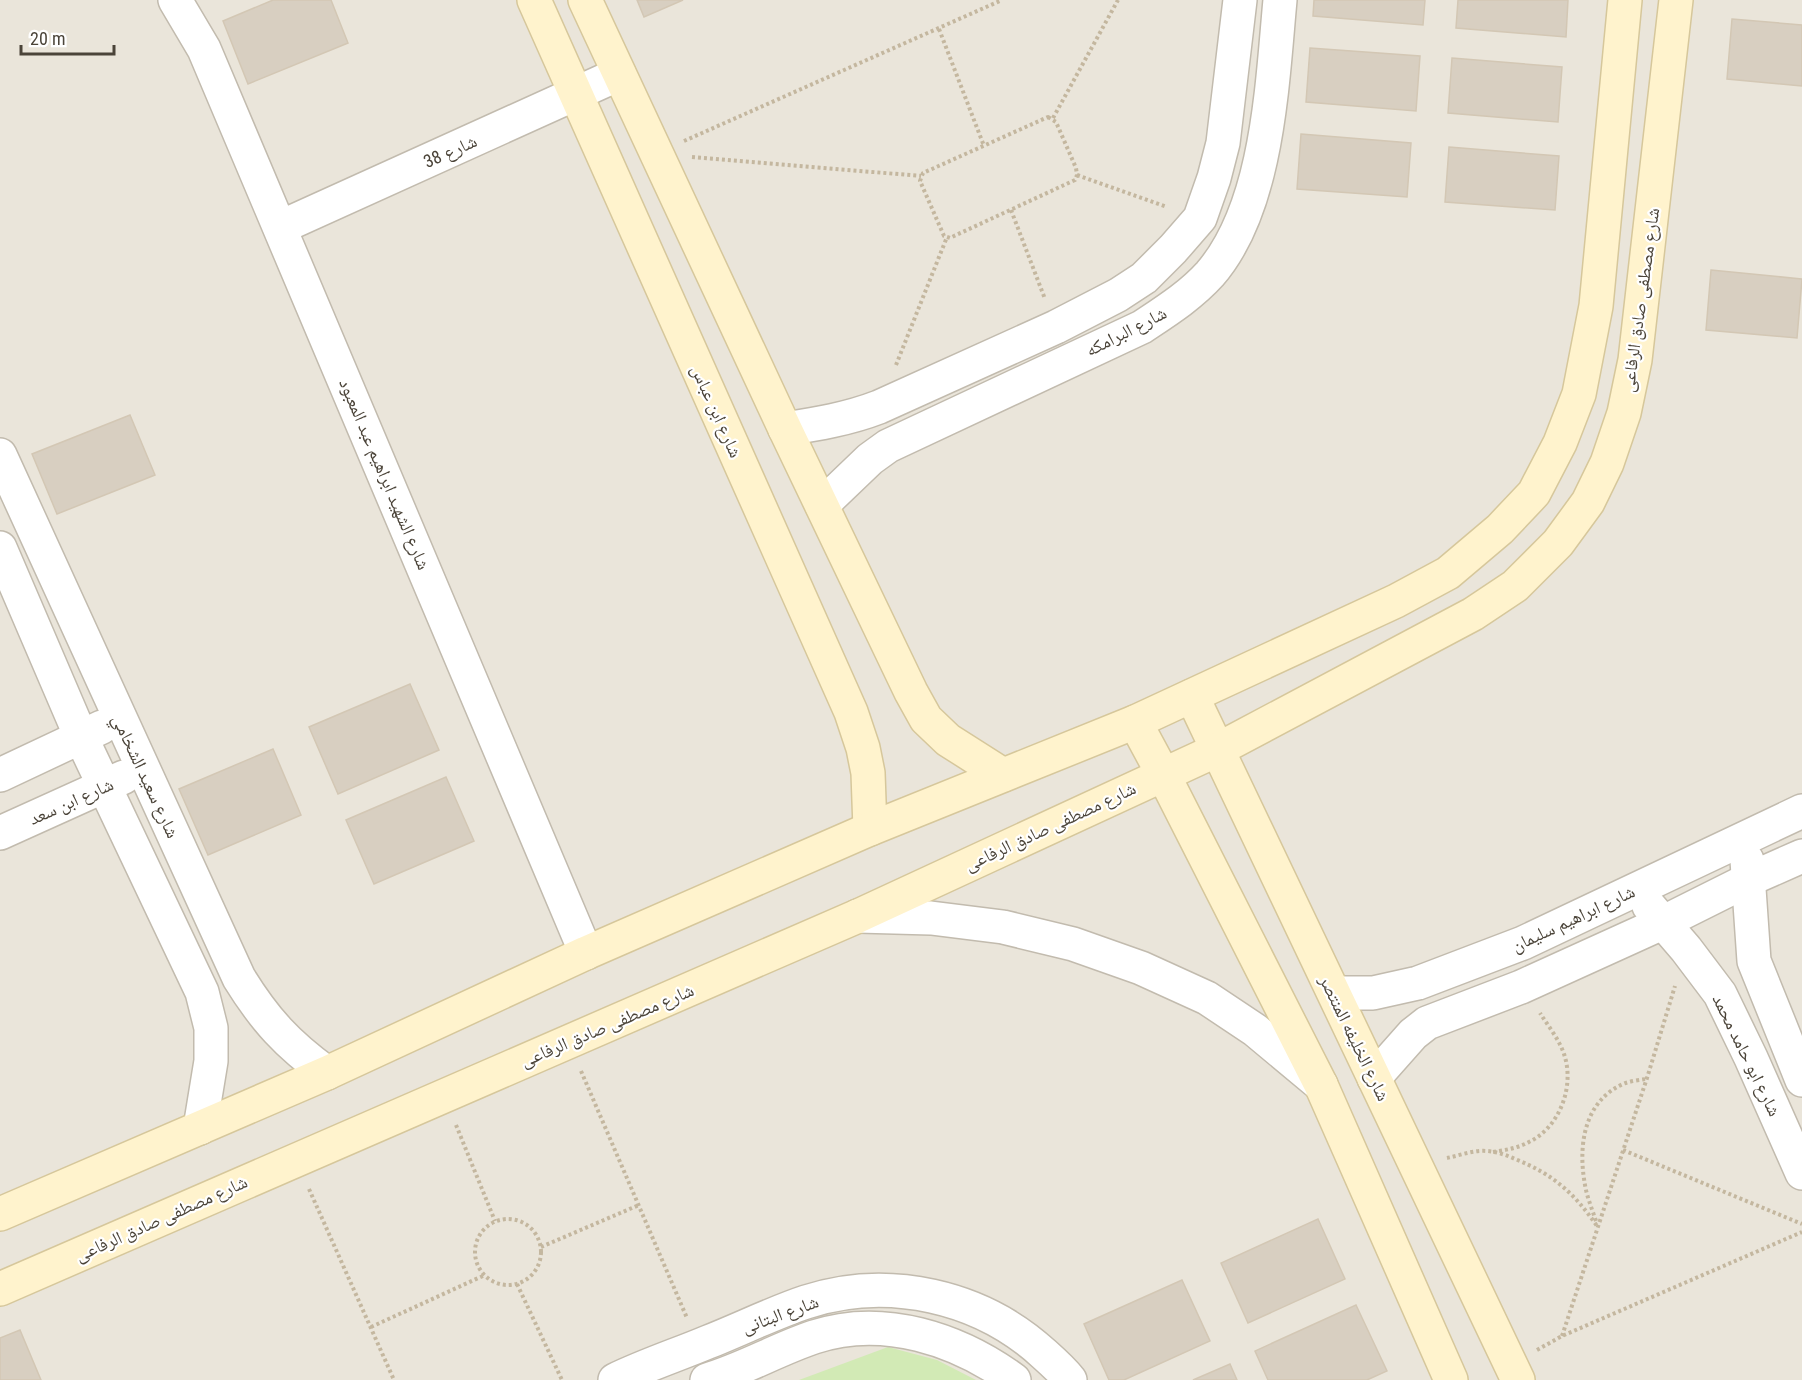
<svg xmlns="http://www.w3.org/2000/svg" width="1802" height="1380" font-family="'Roboto Condensed','Noto Naskh Arabic',sans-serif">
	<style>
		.residential { fill: #eae5da }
		.green { fill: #d2eab5 }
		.building { fill: #d8cfc1; stroke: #d3c7b4; stroke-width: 1.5 }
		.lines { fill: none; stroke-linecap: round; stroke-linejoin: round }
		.street-casing { stroke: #c2bbae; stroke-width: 36 }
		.secondary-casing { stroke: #d6c79b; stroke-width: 36 }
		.path { stroke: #c4b79f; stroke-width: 4; stroke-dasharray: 3 3; stroke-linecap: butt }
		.street { stroke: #fff; stroke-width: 33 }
		.secondary { stroke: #fff3cd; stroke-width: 33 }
		.labels { text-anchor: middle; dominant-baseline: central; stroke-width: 4.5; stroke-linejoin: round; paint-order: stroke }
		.street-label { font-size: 18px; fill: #4b4439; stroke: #fff }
	</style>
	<rect width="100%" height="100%" fill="#f6f3ec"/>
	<!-- residential -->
	<rect class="residential" x="0" y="0" width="1802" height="1380"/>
	<!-- green -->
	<path class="green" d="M 888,1347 L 937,1360 L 976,1380 L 799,1380 Z"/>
	<!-- building -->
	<g class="building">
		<path d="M 273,0 L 331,0 L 348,43 L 248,84 L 223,21 Z"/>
		<path d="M 637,0 L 683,0 L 644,17 Z"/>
		<path d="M 1314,0 L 1425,0 L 1423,25 L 1313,16 Z"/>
		<path d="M 1458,0 L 1568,0 L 1566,37 L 1456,28 Z"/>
		<path d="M 1732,19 L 1802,25 L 1802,86 L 1727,79 Z"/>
		<path d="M 1310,48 L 1420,56 L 1416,111 L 1306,102 Z"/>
		<path d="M 1452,58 L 1562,67 L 1558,122 L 1448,113 Z"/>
		<path d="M 1301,134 L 1411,143 L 1407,197 L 1297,189 Z"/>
		<path d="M 1449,147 L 1559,156 L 1555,210 L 1445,202 Z"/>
		<path d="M 1711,270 L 1802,279 L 1797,338 L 1706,330 Z"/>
		<path d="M 130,415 L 155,475 L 57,514 L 32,454 Z"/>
		<path d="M 410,684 L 439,750 L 338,794 L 309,727 Z"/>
		<path d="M 273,749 L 301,815 L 208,855 L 179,789 Z"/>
		<path d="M 446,777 L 474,841 L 374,884 L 346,820 Z"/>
		<path d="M 1318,1219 L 1345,1279 L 1248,1323 L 1221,1263 Z"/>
		<path d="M 1182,1280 L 1210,1341 L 1124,1380 L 1109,1380 L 1084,1324 Z"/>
		<path d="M 1356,1305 L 1387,1371 L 1367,1380 L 1268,1380 L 1255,1351 Z"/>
		<path d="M 20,1330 L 41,1380 L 0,1380 L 0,1338 Z"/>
		<path d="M 1230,1364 L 1237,1380 L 1193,1380 Z"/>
	</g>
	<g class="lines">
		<!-- street casing -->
		<g class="street-casing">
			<g id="street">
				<path d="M 175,0 L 204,49 L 586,953"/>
				<path d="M 281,227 L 619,74"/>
				<path d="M 785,429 C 817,424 848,419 879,407 L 1056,327 L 1118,295 L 1144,278 L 1173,249 L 1200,218 L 1214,178 L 1223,143 L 1240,0"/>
				<path d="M 0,455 L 239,978 C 265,1020 287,1044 327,1073"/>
				<path d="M 822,505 L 870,459 L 888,446 L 1142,327 C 1166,311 1190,296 1210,274 C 1268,207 1272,85 1280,0"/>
				<path d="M 0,548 L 81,737 L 202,992 L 211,1028 L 211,1061 L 200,1128"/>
				<path d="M 0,775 L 102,727"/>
				<path d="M 0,833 L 124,777"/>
				<path d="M 1747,860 L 1754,961 L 1802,1080"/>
				<path d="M 1649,906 L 1686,949 L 1720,994 L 1751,1058 L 1802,1173"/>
				<path d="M 858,916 L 931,918 L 1003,927 L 1073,944 L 1141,968 L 1207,998 L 1255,1030 L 1321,1085"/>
				<path d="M 1335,993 L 1373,993 L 1418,983 L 1523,943 L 1802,811"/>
				<path d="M 1374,1078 L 1413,1034 L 1427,1023 L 1521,987 L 1662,923 L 1750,879 L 1802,856"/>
				<path d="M 615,1380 C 646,1365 677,1355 708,1342 C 741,1329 773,1313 806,1302 C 888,1275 981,1296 1044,1354 C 1053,1362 1062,1370 1070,1380"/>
				<path d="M 707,1380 C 744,1369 778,1349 814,1337 C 883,1314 958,1339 1014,1380"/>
			</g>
		</g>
		<!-- secondary casing -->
		<g class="secondary-casing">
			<g id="secondary">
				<path d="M 534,0 L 851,712 L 863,748 L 868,773 L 870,829"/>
				<path d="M 585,0 L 785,429 L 911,692 L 926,719 L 948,740 L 1003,775"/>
				<path d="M 1192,696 L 1518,1380"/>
				<path d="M 1135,722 L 1163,774 L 1321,1085 L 1451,1380"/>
				<path d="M 0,1214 L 327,1073 L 586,953 L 870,829 L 1135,722 L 1396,601 L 1448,573 L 1500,529 L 1534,493 L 1560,443 L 1579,394 L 1596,306 L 1625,0"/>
				<path d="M 0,1289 L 858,916 L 1217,750 L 1473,614 L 1515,586 L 1558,543 L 1588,502 L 1607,463 L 1624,413 L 1635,360 L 1676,0"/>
			</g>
		</g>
		<!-- path -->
		<g class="path">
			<path d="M 939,29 L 984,146"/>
			<path d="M 1048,117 L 1056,122 L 1076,168 L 1077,175 L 1075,180 L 954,236 L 950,238 L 944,236 L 920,181 L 923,173 Z"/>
			<path d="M 1053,118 L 1118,0"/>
			<path d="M 684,141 L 1002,0"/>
			<path d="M 692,157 L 921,176"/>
			<path d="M 1077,175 L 1167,207"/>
			<path d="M 1011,210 L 1045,299"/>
			<path d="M 896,365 L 947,237"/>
			<path d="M 581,1071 L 687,1318"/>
			<path d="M 456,1125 L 495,1221"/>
			<path d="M 1623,1150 L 1802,1224"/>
			<path d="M 1493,1152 C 1506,1150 1518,1148 1529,1142 C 1560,1127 1575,1086 1564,1054 C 1559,1039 1548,1026 1540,1013"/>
			<path d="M 1447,1158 C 1457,1156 1468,1152 1479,1151 C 1492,1150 1504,1154 1515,1159 C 1553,1174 1574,1193 1597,1226"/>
			<path d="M 309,1189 L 394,1380"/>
			<circle cx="508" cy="1252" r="33"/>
			<path d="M 1596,1221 C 1592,1209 1587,1197 1585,1185 C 1578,1147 1583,1102 1623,1084 C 1630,1081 1639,1080 1646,1079"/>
			<path d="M 541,1247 L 639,1205"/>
			<path d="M 517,1284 L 562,1380"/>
			<path d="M 371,1327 L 485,1275"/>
			<path d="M 1562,1336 L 1647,1078 L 1675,986"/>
			<path d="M 1537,1350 L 1562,1336 L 1802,1232"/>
		</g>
		<!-- street -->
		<use href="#street" class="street"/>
		<!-- secondary -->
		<use href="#secondary" class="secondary"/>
	</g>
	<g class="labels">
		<!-- street labels -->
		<g class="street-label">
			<text transform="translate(450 151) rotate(-24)">شارع 38</text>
			<text transform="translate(1640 300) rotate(-82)">شارع مصطفى صادق الرفاعى</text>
			<text transform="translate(1126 331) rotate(-27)">شارع البرامكه</text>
			<text transform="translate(717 411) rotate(66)">شارع ابن عباس</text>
			<text transform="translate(385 474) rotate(67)">شارع الشهيد ابراهيم عبد المعبود</text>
			<text transform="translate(146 776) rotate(65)">شارع سعيد الشخامي</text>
			<text transform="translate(71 801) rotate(-24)">شارع ابن سعد</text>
			<text transform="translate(1050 826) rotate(-25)">شارع مصطفى صادق الرفاعى</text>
			<text transform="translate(1573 918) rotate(-25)">شارع ابراهيم سليمان</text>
			<text transform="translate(607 1025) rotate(-23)">شارع مصطفى صادق الرفاعى</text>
			<text transform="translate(1355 1038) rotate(64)">شارع الخليفه المنتصر</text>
			<text transform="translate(1747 1055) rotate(64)">شارع ابو حامد محمد</text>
			<text transform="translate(161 1218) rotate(-24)">شارع مصطفى صادق الرفاعى</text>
			<text transform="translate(780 1314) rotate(-20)">شارع البتانى</text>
		</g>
	</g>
	<!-- scale -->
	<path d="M21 45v9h93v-9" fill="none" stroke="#4b4439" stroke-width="3"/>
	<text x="30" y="45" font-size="18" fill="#4b4439" stroke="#ffffff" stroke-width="4.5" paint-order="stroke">20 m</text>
</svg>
